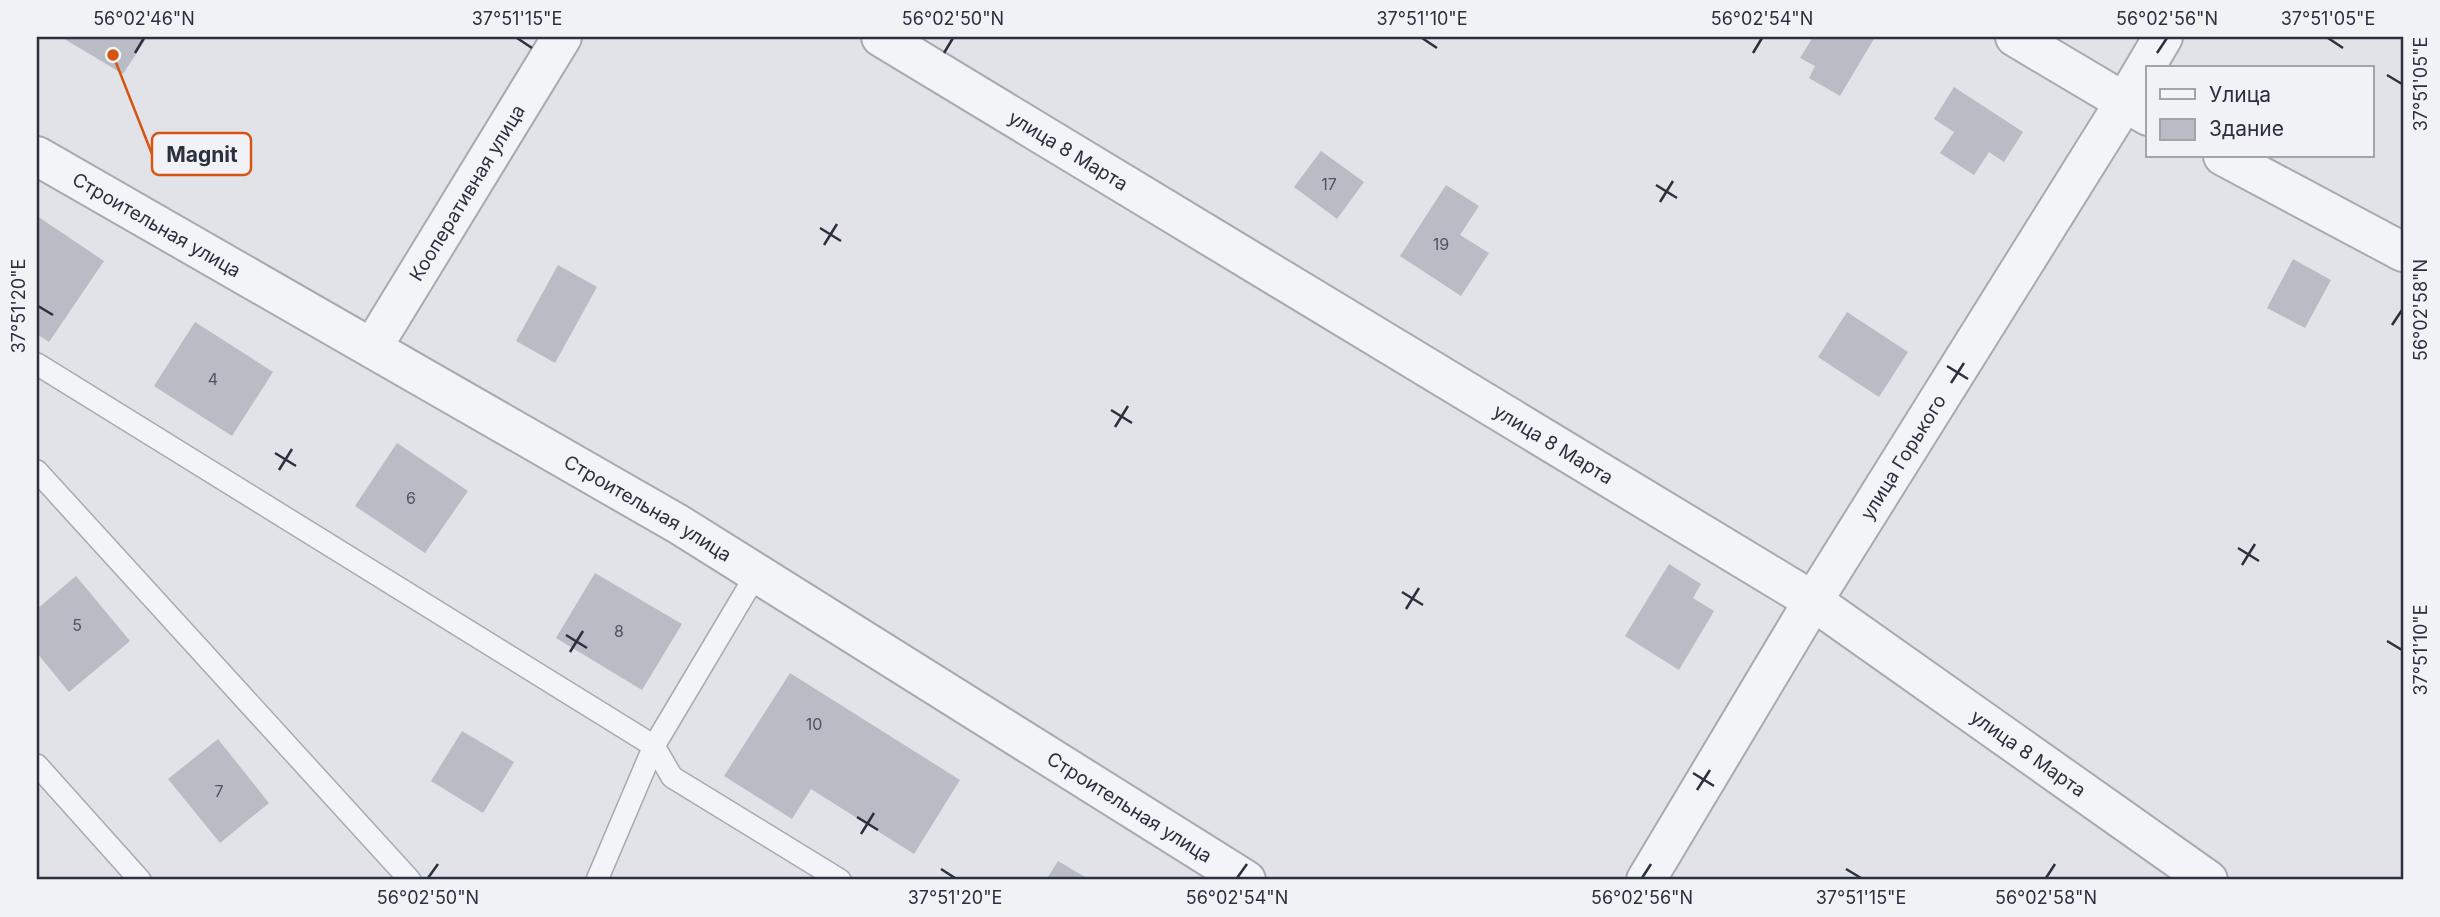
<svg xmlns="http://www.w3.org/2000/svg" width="2440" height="917" font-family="Inter,sans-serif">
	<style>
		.building { fill: #b9bcc4 }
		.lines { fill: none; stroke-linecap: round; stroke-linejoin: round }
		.service-casing { stroke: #a7aab2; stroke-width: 24 }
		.minor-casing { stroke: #a7aab2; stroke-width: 42 }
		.tertiary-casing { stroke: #a7aab2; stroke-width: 42 }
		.service { stroke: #f3f4f7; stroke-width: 21 }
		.minor { stroke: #f3f4f7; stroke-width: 38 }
		.tertiary { stroke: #f3f4f7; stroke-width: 38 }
		.ticks { fill: none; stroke: #2b303e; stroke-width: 2.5 }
		.labels { text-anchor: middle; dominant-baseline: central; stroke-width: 5; stroke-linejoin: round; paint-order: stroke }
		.number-label { font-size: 16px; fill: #4e5360 }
		.street-label { font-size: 19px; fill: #2b303e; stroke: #f0f2f6 }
		.leader { fill: none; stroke: #d55511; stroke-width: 2.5 }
		.callout-dot { fill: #d55511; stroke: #f0f2f6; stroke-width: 2.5 }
		.callout { fill: #f0f2f6; stroke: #d55511; stroke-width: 2.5 }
		.callout-label { font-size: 21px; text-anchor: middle; font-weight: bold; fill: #2b303e }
		.neatline { fill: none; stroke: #2b303e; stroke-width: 2.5 }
		.ticks-label { font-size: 18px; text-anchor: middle; fill: #2b303e }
	</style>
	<rect width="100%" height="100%" fill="#e1e3e8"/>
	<!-- building -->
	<g class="building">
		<path d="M 61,37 L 147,37 L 123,74 Z"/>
		<path d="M 1813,37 L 1875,37 L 1840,96 L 1809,78 L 1815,66 L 1800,58 Z"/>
		<path d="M 1954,87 L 2023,132 L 2004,162 L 1989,152 L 1974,175 L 1940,153 L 1954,132 L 1934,119 Z"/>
		<path d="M 1321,151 L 1364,182 L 1337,219 L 1294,187 Z"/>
		<path d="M 1446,185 L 1479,206 L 1460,235 L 1489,253 L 1461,296 L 1400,256 Z"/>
		<path d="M 37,216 L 104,261 L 49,342 L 37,334 Z"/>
		<path d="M 2293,259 L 2331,280 L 2305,328 L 2267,308 Z"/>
		<path d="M 558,265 L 597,287 L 555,363 L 516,341 Z"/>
		<path d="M 1847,312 L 1908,352 L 1879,397 L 1818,357 Z"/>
		<path d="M 195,322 L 273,372 L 232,436 L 154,386 Z"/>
		<path d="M 397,443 L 468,491 L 425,553 L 355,506 Z"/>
		<path d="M 1669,564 L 1701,584 L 1693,598 L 1714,611 L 1679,670 L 1625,636 Z"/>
		<path d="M 595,573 L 682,624 L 642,690 L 556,638 Z"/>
		<path d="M 76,576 L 130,641 L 69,692 L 37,653 L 37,609 Z"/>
		<path d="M 790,673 L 960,780 L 914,854 L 811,789 L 792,819 L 724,776 Z"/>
		<path d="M 462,731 L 514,762 L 483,813 L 431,781 Z"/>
		<path d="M 218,739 L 269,803 L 220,843 L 168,779 Z"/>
		<path d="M 1058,861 L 1090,880 L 1046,880 Z"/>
	</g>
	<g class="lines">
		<!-- service casing -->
		<g class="service-casing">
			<g id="service">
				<path d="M 37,364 L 654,746 L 672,777 L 840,880"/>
				<path d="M 37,471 L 410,880"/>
				<path d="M 37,765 L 140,880"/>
				<path d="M 597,880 L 654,746 L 757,573"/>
			</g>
		</g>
		<!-- minor casing -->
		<g class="minor-casing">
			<g id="minor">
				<path id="s1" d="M 881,37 L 1813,601 L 2208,880"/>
				<path d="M 2015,37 L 2148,116"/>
				<path d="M 2223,156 L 2403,252"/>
				<path id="s2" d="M 372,348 L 562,37"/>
			</g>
		</g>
		<!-- tertiary casing -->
		<g class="tertiary-casing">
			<g id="tertiary">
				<path id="s3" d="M 37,156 L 678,524 L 1246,880"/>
				<path id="s4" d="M 1646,880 L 1813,601 L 2124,103 L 2163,37"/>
			</g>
		</g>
		<!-- service -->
		<use href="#service" class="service"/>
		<!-- minor -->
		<use href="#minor" class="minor"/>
		<!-- tertiary -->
		<use href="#tertiary" class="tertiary"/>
	</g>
	<!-- ticks -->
	<path class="ticks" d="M 517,38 L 532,48M 1422,38 L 1437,48M 2328,38 L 2343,48M 135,53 L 144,38M 944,53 L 953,38M 1753,53 L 1762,38M 2157,53 L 2167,38M 2387,75 L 2402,84M 1656,185 L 1677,198M 1660,202 L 1673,181M 820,228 L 841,241M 824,245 L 837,224M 38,306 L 53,315M 2392,325 L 2402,310M 1947,366 L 1968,379M 1951,383 L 1964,363M 1111,410 L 1132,423M 1115,427 L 1128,406M 275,453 L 296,466M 279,470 L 292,449M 2238,548 L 2259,561M 2242,565 L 2255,544M 1402,592 L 1423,605M 1406,609 L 1419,588M 566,635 L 587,648M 2387,641 L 2402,650M 570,652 L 583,631M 1693,773 L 1714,786M 1697,790 L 1710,770M 857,817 L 878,830M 861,834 L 874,813M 941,869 L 955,878M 1846,869 L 1861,878M 428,878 L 438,864M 1237,878 L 1247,864M 1642,878 L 1651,864M 2046,878 L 2055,864"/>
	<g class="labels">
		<!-- number labels -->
		<g class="number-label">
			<text x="1329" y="184">17</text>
			<text x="1441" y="244">19</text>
			<text x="213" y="379">4</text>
			<text x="411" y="498">6</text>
			<text x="77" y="625">5</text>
			<text x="619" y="631">8</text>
			<text x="814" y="724">10</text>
			<text x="219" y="791">7</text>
		</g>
		<!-- street labels -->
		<g class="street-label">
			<text stroke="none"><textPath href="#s1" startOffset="219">улица 8 Марта</textPath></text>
			<text stroke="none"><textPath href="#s2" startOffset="182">Кооперативная улица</textPath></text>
			<text stroke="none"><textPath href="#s3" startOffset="138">Строительная улица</textPath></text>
			<text stroke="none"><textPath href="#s1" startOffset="786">улица 8 Марта</textPath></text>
			<text stroke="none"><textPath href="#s4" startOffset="495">улица Горького</textPath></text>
			<text stroke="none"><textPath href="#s3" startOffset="705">Строительная улица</textPath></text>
			<text stroke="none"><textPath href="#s1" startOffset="1353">улица 8 Марта</textPath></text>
			<text stroke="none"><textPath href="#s3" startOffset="1272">Строительная улица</textPath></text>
		</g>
	</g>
	<!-- callouts -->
	<path class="leader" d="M113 55L152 154"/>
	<circle class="callout-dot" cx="113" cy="55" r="7"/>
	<rect class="callout" x="152" y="133" width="99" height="42" rx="7"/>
	<g class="callout-label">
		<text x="202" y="162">Magnit</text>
	</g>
	<!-- border -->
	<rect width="2440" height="917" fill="none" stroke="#f0f2f6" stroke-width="77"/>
	<!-- legend -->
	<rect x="2146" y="66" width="228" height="91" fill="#f0f2f6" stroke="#a1a4ac" stroke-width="2"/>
	<rect x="2160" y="89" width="35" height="10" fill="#f3f4f7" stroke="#a1a4ac" stroke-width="2"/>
	<text x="2209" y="102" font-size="21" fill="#2b303e">Улица</text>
	<rect x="2160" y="119" width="35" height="21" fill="#b9bcc4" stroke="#a1a4ac" stroke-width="2"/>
	<text x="2209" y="136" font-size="21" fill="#2b303e">Здание</text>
	<rect x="38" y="38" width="2364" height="840" class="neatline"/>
	<g class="ticks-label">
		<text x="144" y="25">56°02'46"N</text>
		<text x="517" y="25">37°51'15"E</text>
		<text x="953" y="25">56°02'50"N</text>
		<text x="1422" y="25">37°51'10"E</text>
		<text x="1762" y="25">56°02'54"N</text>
		<text x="2167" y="25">56°02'56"N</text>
		<text x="2328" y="25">37°51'05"E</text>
		<text transform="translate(2421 84) rotate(-90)" y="6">37°51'05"E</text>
		<text transform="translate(19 306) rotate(-90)" y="6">37°51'20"E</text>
		<text transform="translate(2421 310) rotate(-90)" y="6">56°02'58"N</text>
		<text transform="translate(2421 650) rotate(-90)" y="6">37°51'10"E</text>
		<text x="428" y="904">56°02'50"N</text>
		<text x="955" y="904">37°51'20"E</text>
		<text x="1237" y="904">56°02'54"N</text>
		<text x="1642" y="904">56°02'56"N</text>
		<text x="1861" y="904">37°51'15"E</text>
		<text x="2046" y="904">56°02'58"N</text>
	</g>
</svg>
